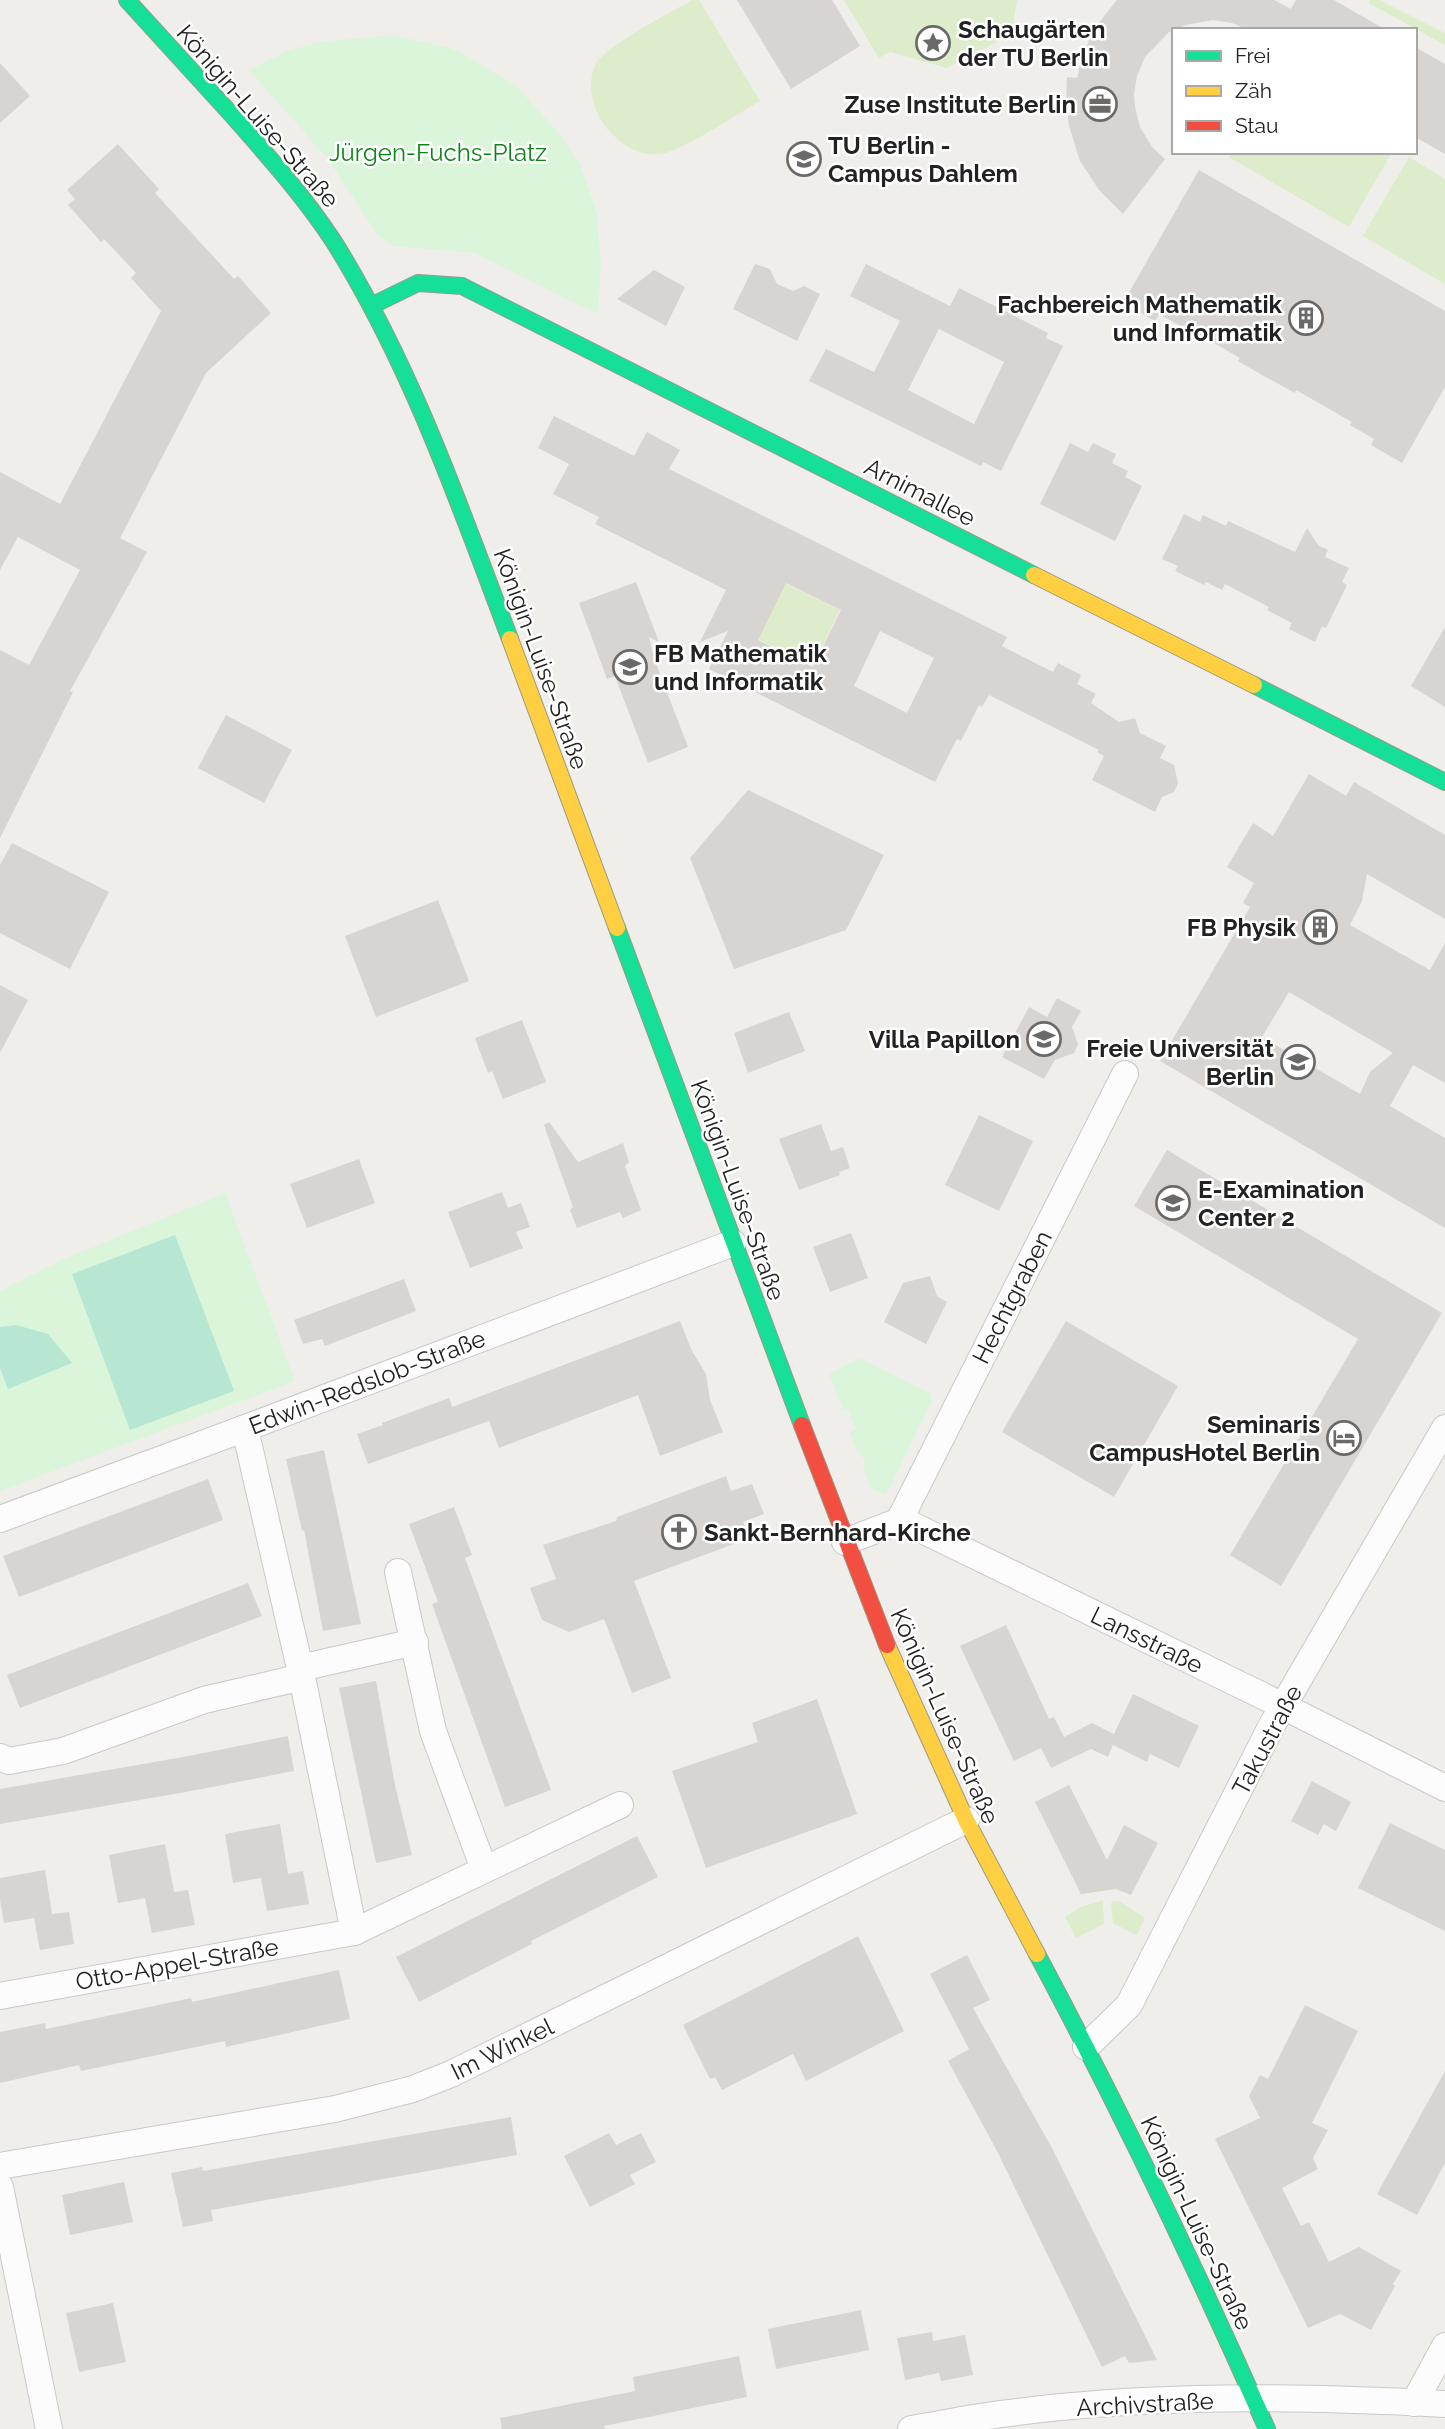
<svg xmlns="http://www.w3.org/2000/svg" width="1445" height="2429" font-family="Raleway,sans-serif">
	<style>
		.grass { fill: #ddeccb }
		.park { fill: #daf5da }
		.pitch { fill: #b7e6d2 }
		.building { fill: #d7d4d2; fill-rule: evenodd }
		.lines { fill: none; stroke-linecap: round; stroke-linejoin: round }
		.street-casing { stroke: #c9c8c7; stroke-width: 28 }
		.fast-casing { stroke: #999a82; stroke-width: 18 }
		.slow-casing { stroke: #999a82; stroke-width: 18 }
		.jam-casing { stroke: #999a82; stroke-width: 18 }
		.street { stroke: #fdfcfc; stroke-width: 26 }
		.fast { stroke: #16e098; stroke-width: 16 }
		.slow { stroke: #ffcf43; stroke-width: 16 }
		.jam { stroke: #f24e42; stroke-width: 16 }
		.labels { text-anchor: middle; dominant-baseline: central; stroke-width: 5; stroke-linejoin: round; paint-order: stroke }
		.poi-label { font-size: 24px; font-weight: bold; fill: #222; stroke: #fff; text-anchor: end }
		.street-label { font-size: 24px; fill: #222; stroke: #fff }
		.park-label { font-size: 24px; fill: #0c8416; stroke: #fff }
	</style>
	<rect width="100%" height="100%" fill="#f0eeeb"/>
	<!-- grass -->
	<g class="grass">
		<path d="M 692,0 L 699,0 L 760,101 C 737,114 684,150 661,154 C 640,157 622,145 609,131 C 595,115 585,87 595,66 C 604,46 670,13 692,0 Z"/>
		<path d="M 844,0 L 1017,0 L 1012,34 L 947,68 L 890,52 L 879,58 Z"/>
		<path d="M 1379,0 L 1445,33 L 1445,45 L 1369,3 L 1369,0 Z"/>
		<path d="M 1232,152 L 1392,152 L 1349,227 L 1229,157 Z"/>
		<path d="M 1409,157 L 1445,179 L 1445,284 L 1363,236 Z"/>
		<path d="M 785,583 L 840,610 L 813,666 L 758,639 Z"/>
		<path d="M 1103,1900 L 1104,1924 L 1076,1938 L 1065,1917 L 1081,1907 Z"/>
		<path d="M 1114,1901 L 1119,1901 L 1145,1918 L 1137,1935 L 1113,1923 L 1111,1903 Z"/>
	</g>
	<!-- park -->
	<g class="park">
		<path d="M 393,35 L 450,48 L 460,52 L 516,86 L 557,131 L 580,163 L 597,214 L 601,262 L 598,314 L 475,253 L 392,246 L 377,234 L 327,158 L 249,70 L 290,50 L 319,42 Z"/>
		<path d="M 225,1193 L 295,1381 L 0,1491 L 0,1291 L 64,1259 Z"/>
		<path d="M 860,1358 L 931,1394 L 931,1402 L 886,1495 L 870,1487 L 863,1467 L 866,1465 L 861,1453 L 858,1454 L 850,1432 L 856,1429 L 848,1409 L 843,1410 L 829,1374 Z"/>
	</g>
	<!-- pitch -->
	<g class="pitch">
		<path d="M 175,1235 L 234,1391 L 130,1430 L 72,1274 Z"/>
		<path d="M 16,1325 L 48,1334 L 72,1363 L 8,1389 L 0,1368 L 0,1327 Z"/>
	</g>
	<!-- building -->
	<g class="building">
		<path d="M 737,0 L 832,0 L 860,46 L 791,89 Z"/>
		<path d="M 1117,0 L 1274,0 L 1291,9 L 1296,0 L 1334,0 L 1386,30 L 1249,30 L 1232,23 L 1213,20 L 1186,25 L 1169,32 L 1145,57 L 1137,76 L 1134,94 L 1135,107 L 1140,127 L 1152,147 L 1165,159 L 1123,214 L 1099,190 L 1080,161 L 1069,126 L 1066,101 L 1067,77 L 1077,78 L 1081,61 L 1093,30 Z"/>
		<path d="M 1415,47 L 1445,64 L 1445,154 L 1415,137 Z"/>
		<path d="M 0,63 L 30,96 L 0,123 Z"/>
		<path d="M 118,144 L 159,189 L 155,193 L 234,279 L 238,276 L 271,313 L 206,373 L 120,538 L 147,552 L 70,691 L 73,692 L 0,838 L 0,650 L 29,665 L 80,570 L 18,537 L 0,570 L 0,472 L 60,504 L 161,311 L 131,278 L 136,273 L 104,239 L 101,242 L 68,205 L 75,199 L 67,190 Z"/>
		<path d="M 1199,170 L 1445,311 L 1445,387 L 1402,463 L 1371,445 L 1374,439 L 1350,425 L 1352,422 L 1296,390 L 1295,393 L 1262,375 L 1238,361 L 1240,358 L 1183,325 L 1182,327 L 1159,314 L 1155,321 L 1123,303 Z"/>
		<path d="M 755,264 L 770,269 L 777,284 L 793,291 L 804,286 L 820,294 L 797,341 L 733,309 Z"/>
		<path d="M 866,264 L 950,306 L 959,288 L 1048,333 L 1046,338 L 1063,346 L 1001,471 L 983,462 L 981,466 L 809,381 L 826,349 L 874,372 L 900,321 L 850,296 ZM 939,329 L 1004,362 L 974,424 L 908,390 Z"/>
		<path d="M 654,270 L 685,287 L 666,326 L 617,299 Z"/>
		<path d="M 554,416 L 634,456 L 647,432 L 680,450 L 669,469 L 1007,637 L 1002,646 L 1053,672 L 1058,663 L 1081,675 L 1077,684 L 1096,694 L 1091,703 L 1119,722 L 1135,718 L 1140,733 L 1166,746 L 1160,758 L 1174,765 L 1178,783 L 1174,792 L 1162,797 L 1155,812 L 1092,780 L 1104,756 L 1097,752 L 1099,750 L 989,695 L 982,707 L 979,705 L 961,741 L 957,739 L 935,782 L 709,669 L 728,631 L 700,642 L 726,590 L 595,524 L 599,517 L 553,494 L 569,464 L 538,448 ZM 786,583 L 841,610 L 813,667 L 758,640 ZM 880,631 L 934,658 L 907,713 L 854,686 Z"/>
		<path d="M 1070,443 L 1088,452 L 1093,443 L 1116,454 L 1112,463 L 1128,471 L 1125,477 L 1142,486 L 1115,541 L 1040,504 Z"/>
		<path d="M 1184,514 L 1200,522 L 1203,515 L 1226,526 L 1228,521 L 1295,552 L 1307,528 L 1318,545 L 1328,550 L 1325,557 L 1349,568 L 1342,582 L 1347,585 L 1326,628 L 1322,626 L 1315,642 L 1289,629 L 1292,623 L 1267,610 L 1269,607 L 1225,584 L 1222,590 L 1206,582 L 1204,585 L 1175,571 L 1178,566 L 1162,559 Z"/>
		<path d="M 636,582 L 659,642 L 649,637 L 655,661 L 688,747 L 648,763 L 615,676 L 607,679 L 579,603 Z"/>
		<path d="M 1445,627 L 1445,707 L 1411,686 Z"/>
		<path d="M 226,715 L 292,750 L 264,803 L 198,768 Z"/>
		<path d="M 1309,774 L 1346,796 L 1354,782 L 1445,835 L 1445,919 L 1367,874 L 1362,901 L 1350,925 L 1430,970 L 1445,943 L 1445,1083 L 1413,1065 L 1390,1106 L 1445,1138 L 1445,1228 L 1160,1061 L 1250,907 L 1243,903 L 1254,883 L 1227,867 L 1253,823 L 1273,836 ZM 1289,992 L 1393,1053 L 1370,1072 L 1360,1094 L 1262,1037 Z"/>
		<path d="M 748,790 L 884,855 L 846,930 L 734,969 L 690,858 Z"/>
		<path d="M 12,843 L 109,892 L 70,969 L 0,933 L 0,865 Z"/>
		<path d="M 438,900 L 469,981 L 376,1017 L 345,936 Z"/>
		<path d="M 0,985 L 28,1000 L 0,1053 Z"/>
		<path d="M 1057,998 L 1081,1011 L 1072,1027 L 1078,1044 L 1074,1053 L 1055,1060 L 1044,1079 L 1002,1057 L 1029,1007 L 1047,1017 Z"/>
		<path d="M 789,1012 L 805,1051 L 748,1073 L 734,1033 Z"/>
		<path d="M 522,1020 L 546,1082 L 503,1099 L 492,1071 L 488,1073 L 475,1038 Z"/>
		<path d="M 979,1115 L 1033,1141 L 999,1211 L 945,1185 Z"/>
		<path d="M 549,1122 L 578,1162 L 623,1143 L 629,1162 L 625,1166 L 641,1210 L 623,1218 L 620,1212 L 577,1228 L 570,1210 L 573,1207 L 544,1125 Z"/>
		<path d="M 821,1124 L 831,1151 L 843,1147 L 850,1168 L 839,1172 L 840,1175 L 799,1190 L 779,1139 Z"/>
		<path d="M 1167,1150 L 1442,1313 L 1281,1586 L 1230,1555 L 1358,1339 L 1134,1206 Z"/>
		<path d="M 359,1159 L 375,1203 L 307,1228 L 290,1184 Z"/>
		<path d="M 502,1192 L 508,1208 L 521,1203 L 530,1227 L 516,1232 L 523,1248 L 470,1268 L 448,1212 Z"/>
		<path d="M 851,1233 L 868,1278 L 830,1292 L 813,1247 Z"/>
		<path d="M 930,1276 L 937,1296 L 947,1302 L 926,1344 L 884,1322 L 903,1283 Z"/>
		<path d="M 404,1279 L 416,1311 L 325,1346 L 322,1339 L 303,1344 L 294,1320 Z"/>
		<path d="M 680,1321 L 692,1351 L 706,1374 L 710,1400 L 723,1432 L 660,1456 L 638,1395 L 499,1448 L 489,1421 L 368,1464 L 357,1434 L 383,1425 L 382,1423 L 449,1398 L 452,1407 Z"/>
		<path d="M 1066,1321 L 1178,1386 L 1114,1497 L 1002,1432 Z"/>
		<path d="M 324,1450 L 361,1624 L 323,1631 L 304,1530 L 302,1531 L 286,1459 Z"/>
		<path d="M 726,1476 L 731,1491 L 752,1484 L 764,1514 L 743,1522 L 750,1538 L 634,1581 L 671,1678 L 632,1693 L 604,1619 L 569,1632 L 542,1620 L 530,1588 L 556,1579 L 543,1545 L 616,1521 L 617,1517 Z"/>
		<path d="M 208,1479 L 223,1520 L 19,1597 L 3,1556 Z"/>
		<path d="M 454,1507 L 472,1555 L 465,1558 L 551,1790 L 505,1807 L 432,1604 L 438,1602 L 409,1524 Z"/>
		<path d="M 248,1583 L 262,1616 L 20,1708 L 7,1675 Z"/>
		<path d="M 1006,1625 L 1049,1719 L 1054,1717 L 1064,1737 L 1092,1723 L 1114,1734 L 1133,1694 L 1199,1726 L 1179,1768 L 1150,1754 L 1147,1762 L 1113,1745 L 1108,1757 L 1091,1749 L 1051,1768 L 1041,1748 L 1014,1761 L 960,1646 Z"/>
		<path d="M 376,1681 L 395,1785 L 412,1855 L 376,1863 L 339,1688 Z"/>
		<path d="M 817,1699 L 857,1814 L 706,1868 L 672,1771 L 758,1742 L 752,1723 Z"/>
		<path d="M 288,1736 L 294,1771 L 186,1792 L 0,1824 L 0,1789 L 194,1755 Z"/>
		<path d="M 1312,1781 L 1351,1802 L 1336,1831 L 1324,1824 L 1318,1835 L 1291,1821 Z"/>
		<path d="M 1069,1785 L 1107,1860 L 1124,1825 L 1158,1843 L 1131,1895 L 1116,1889 L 1081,1894 L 1035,1802 Z"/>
		<path d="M 1390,1823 L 1445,1850 L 1445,1931 L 1358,1888 Z"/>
		<path d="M 280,1824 L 288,1874 L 303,1871 L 309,1904 L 267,1911 L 261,1878 L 233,1883 L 225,1834 Z"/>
		<path d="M 637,1836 L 658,1877 L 531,1941 L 532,1944 L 419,2002 L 396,1957 Z"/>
		<path d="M 165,1844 L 174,1892 L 188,1890 L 195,1925 L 152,1933 L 145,1898 L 118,1903 L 109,1855 Z"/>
		<path d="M 45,1870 L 52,1914 L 69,1912 L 74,1944 L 40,1950 L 34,1918 L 4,1923 L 0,1900 L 0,1878 Z"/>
		<path d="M 858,1936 L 904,2031 L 806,2081 L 793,2054 L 722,2090 L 715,2077 L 710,2079 L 683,2025 Z"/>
		<path d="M 967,1955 L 990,2000 L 973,2008 L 1052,2148 L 1157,2360 L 1129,2363 L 1125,2356 L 1102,2367 L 997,2151 L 948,2061 L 969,2049 L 930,1974 Z"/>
		<path d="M 339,1970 L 350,2019 L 226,2047 L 225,2041 L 81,2071 L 79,2065 L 0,2083 L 0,2032 L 45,2023 L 46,2029 L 191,1998 L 192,2002 Z"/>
		<path d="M 1305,2005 L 1358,2031 L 1312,2123 L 1328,2130 L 1313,2158 L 1318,2169 L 1282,2188 L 1301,2226 L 1309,2222 L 1329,2262 L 1359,2247 L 1401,2271 L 1393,2284 L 1395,2286 L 1371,2330 L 1340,2314 L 1308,2328 L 1215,2139 L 1260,2118 L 1249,2096 L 1260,2075 L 1268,2079 Z"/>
		<path d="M 1445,2071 L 1445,2163 L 1417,2215 L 1377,2194 Z"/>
		<path d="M 511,2117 L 517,2155 L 211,2210 L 213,2221 L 183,2227 L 171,2173 L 202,2167 L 203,2171 Z"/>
		<path d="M 609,2133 L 616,2145 L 641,2133 L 656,2162 L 630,2175 L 635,2184 L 590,2207 L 564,2156 Z"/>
		<path d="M 124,2182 L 133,2222 L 70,2235 L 62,2195 Z"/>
		<path d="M 113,2303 L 126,2362 L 79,2372 L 66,2313 Z"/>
		<path d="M 861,2310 L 869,2350 L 776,2369 L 768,2329 Z"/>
		<path d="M 932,2332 L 933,2341 L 965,2335 L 973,2375 L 941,2381 L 939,2373 L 905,2380 L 897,2338 Z"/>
		<path d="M 739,2356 L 747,2397 L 604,2426 L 605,2429 L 502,2429 L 500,2418 L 635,2391 L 633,2377 Z"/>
	</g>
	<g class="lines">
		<!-- street casing -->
		<g class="street-casing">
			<g id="street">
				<path d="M 243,1429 L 248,1442 L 302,1677 L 354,1932"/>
				<path d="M 0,1519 L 243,1429 L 733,1243"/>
				<path d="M 899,1521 L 1125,1074"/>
				<path d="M 845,1542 L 899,1521 L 912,1525 L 1263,1696 L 1445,1788"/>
				<path d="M 398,1572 L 433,1731 L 484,1869"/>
				<path d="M 300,1668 L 415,1642"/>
				<path d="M 0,1757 L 9,1761 L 63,1751 L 204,1700 L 302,1677"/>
				<path d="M 0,1996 L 354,1932 L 620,1805"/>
				<path d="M 1086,2047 L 1129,2005 L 1272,1725 L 1445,1428"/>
				<path d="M 0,2166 L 335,2109 L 413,2089 L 451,2074 L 966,1820"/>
				<path d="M 0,2187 L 49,2429"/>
				<path d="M 1414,2403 L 1445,2346"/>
				<path d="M 911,2429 C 941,2424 971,2418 1001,2414 C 1147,2394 1298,2396 1445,2404"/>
			</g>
		</g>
		<!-- fast casing -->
		<g class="fast-casing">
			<g id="fast">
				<path d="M 127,0 C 162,38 196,76 231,114 C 267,155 304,196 334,242 C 411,365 459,504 510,639"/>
				<path d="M 371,306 L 418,283 L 462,286 L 1034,575"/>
				<path d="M 1254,685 L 1445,782"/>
				<path d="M 617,928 L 802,1425"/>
				<path d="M 1037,1954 C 1120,2109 1196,2268 1267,2429"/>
			</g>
		</g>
		<!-- slow casing -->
		<g class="slow-casing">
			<g id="slow">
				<path d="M 1034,575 L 1254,685"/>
				<path d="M 510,639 L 617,928"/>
				<path d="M 887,1645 L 966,1820 L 1037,1954"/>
			</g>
		</g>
		<!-- jam casing -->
		<g class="jam-casing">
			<path id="jam" d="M 802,1425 L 887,1645"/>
		</g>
		<!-- street -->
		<use href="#street" class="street"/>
		<!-- fast -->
		<use href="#fast" class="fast"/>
		<!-- slow -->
		<use href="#slow" class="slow"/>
		<!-- jam -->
		<use href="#jam" class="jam"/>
	</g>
	<!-- icons -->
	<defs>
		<g id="sight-ring" transform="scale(1.75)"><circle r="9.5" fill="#fff" stroke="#6a6968" stroke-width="1.5"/><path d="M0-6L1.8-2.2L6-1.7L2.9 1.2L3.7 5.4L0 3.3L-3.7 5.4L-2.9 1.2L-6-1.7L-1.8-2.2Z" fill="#6a6968"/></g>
		<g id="office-ring" transform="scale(1.75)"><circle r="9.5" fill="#fff" stroke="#6a6968" stroke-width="1.5"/><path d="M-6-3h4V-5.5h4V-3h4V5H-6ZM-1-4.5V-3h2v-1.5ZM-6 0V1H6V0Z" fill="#6a6968"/></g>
		<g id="university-ring" transform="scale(1.75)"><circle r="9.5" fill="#fff" stroke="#6a6968" stroke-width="1.5"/><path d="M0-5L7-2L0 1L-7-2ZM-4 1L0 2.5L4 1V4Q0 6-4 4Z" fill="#6a6968"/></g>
		<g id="building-ring" transform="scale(1.75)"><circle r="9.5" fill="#fff" stroke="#6a6968" stroke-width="1.5"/><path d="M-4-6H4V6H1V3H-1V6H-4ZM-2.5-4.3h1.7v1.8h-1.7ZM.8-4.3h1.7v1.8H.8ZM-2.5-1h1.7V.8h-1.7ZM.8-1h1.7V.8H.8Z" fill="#6a6968"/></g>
		<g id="school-ring" transform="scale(1.75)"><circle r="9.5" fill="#fff" stroke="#6a6968" stroke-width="1.5"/><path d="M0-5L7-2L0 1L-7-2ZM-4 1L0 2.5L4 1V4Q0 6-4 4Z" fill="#6a6968"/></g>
		<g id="hotel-ring" transform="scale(1.75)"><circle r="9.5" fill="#fff" stroke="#6a6968" stroke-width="1.5"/><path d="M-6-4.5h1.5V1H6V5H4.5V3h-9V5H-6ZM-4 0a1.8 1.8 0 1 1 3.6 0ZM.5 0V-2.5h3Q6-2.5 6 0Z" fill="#6a6968"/></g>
		<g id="church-ring" transform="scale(1.75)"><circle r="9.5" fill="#fff" stroke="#6a6968" stroke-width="1.5"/><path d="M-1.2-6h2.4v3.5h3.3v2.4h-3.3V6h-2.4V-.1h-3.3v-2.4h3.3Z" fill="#6a6968"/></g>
	</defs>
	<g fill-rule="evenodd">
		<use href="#sight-ring" x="933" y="43"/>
		<use href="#office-ring" x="1100" y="104"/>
		<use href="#university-ring" x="804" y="159"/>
		<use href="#building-ring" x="1306" y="318"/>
		<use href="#university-ring" x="630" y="667"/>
		<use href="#building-ring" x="1320" y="927"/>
		<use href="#school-ring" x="1044" y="1039"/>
		<use href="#university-ring" x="1298" y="1062"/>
		<use href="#university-ring" x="1173" y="1203"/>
		<use href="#hotel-ring" x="1344" y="1438"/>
		<use href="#church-ring" x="679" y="1532"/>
	</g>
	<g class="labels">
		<!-- poi labels -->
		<g class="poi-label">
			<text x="958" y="29" text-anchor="start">Schaugärten<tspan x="958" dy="28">der TU Berlin</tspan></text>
			<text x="1076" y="104">Zuse Institute Berlin</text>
			<text x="828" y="145" text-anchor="start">TU Berlin -<tspan x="828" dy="28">Campus Dahlem</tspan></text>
			<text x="1282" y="304">Fachbereich Mathematik<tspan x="1282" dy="28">und Informatik</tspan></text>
			<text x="654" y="653" text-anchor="start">FB Mathematik<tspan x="654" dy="28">und Informatik</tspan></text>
			<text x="1296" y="927">FB Physik</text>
			<text x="1020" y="1039">Villa Papillon</text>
			<text x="1274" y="1048">Freie Universität<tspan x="1274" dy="28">Berlin</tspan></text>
			<text x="1198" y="1189" text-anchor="start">E-Examination<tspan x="1198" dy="28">Center 2</tspan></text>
			<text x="1320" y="1424">Seminaris<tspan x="1320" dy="28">CampusHotel Berlin</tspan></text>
			<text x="704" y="1532" text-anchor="start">Sankt-Bernhard-Kirche</text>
		</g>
		<!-- street labels -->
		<g class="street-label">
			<text transform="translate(258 116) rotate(49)">Königin-Luise-Straße</text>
			<text transform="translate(920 492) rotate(27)">Arnimallee</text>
			<text transform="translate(541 659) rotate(70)">Königin-Luise-Straße</text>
			<text transform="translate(738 1190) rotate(70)">Königin-Luise-Straße</text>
			<text transform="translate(1012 1297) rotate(-63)">Hechtgraben</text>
			<text transform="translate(367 1382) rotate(-21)">Edwin-Redslob-Straße</text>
			<text transform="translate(1147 1640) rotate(26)">Lansstraße</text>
			<text transform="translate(945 1716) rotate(66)">Königin-Luise-Straße</text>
			<text transform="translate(1267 1740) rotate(-62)">Takustraße</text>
			<text transform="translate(177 1964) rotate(-10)">Otto-Appel-Straße</text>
			<text transform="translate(502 2049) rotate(-26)">Im Winkel</text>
			<text transform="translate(1197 2223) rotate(65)">Königin-Luise-Straße</text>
			<text transform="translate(1145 2404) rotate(-3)">Archivstraße</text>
		</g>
		<!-- park labels -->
		<g class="park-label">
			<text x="438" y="152">Jürgen-Fuchs-Platz</text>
		</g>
	</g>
	<!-- legend -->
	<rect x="1172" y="28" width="245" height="126" fill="#ffffff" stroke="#a7a7a7" stroke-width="2"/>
	<rect x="1186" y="51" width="35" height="10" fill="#16e098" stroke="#a7a7a7" stroke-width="2"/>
	<text x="1235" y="63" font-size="21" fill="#222222">Frei</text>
	<rect x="1186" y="86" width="35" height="10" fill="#ffcf43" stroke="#a7a7a7" stroke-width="2"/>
	<text x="1235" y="98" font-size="21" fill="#222222">Zäh</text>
	<rect x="1186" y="121" width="35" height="10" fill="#f24e42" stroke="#a7a7a7" stroke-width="2"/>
	<text x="1235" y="133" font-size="21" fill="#222222">Stau</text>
</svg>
